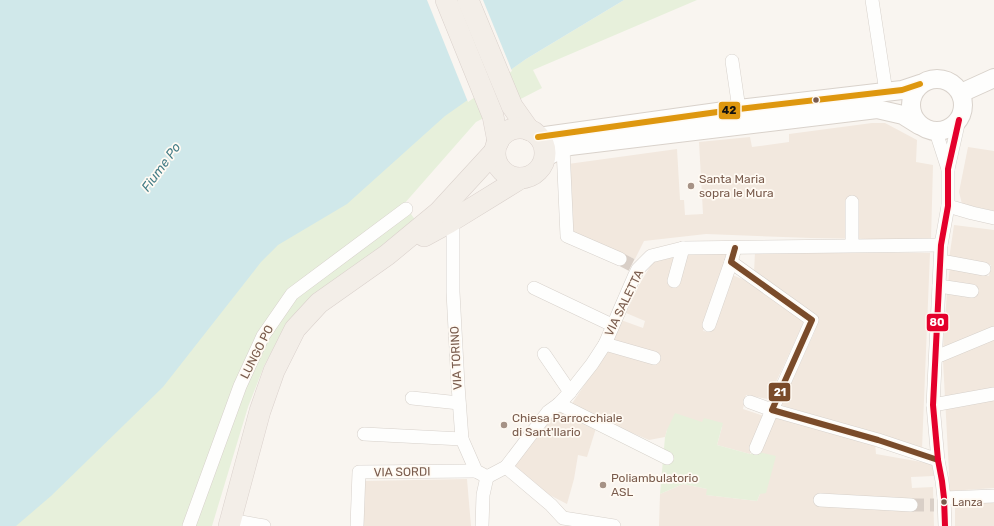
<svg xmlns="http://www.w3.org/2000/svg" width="994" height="526" font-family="Rubik,sans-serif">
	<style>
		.residential { fill: #f2e8de }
		.green { fill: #e7f0db }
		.water { fill: #d0e8ea }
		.pier { fill: #f9f5f0 }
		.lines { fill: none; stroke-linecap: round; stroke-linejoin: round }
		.street-tunnel { stroke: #d9cfc7; stroke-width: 13; stroke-dasharray: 13 6; stroke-linecap: butt }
		.street-casing { stroke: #d7d1cb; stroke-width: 14 }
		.secondary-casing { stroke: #d9d2cb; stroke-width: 20 }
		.primary-casing { stroke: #dad1cc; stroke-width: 22 }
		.street { stroke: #fefefd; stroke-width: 13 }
		.secondary { stroke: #fefefd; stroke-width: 18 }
		.primary { stroke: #f3eee8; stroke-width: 21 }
		.bus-1-casing { stroke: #fffaf3; stroke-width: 9 }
		.bus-2-casing { stroke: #fffaf3; stroke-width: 9 }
		.bus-3-casing { stroke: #fffaf3; stroke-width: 9 }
		.bus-1 { stroke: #de970f; stroke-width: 6 }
		.bus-2 { stroke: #7a4b2a; stroke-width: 6 }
		.bus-3 { stroke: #e4002b; stroke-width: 6 }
		.bus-dot { fill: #7a5c4d; stroke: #fffaf3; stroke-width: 1.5 }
		.poi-dot { fill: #a69286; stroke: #fffaf3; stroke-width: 1.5 }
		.labels { text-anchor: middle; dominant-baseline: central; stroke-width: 3.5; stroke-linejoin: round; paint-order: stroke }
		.bus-label { font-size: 11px; fill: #7a5c4d; stroke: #fffaf3; text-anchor: start }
		.poi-label { font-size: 12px; fill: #7a5c4d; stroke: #fffaf3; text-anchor: start }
		.street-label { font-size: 12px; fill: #7a5c4d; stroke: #fffaf3 }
		.water-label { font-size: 13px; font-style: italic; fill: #437c86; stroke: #fffaf3 }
		.line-badge { stroke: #fffaf3; stroke-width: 1.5 }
		.badge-label { font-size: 11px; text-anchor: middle; font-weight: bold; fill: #fff }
		.pale-badge-label { font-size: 11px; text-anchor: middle; font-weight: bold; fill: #111 }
	</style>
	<rect width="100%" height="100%" fill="#f9f5f0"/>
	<!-- residential -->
	<g class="residential">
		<path d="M 872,123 L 885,123 L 917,140 L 916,162 L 933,165 L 931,240 L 811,238 L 706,234 L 644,241 L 635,259 L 576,235 L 572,230 L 568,164 L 677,149 L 680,200 L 684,200 L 685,215 L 703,214 L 699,142 L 750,137 L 752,147 L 789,142 L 789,134 Z"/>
		<path d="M 968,147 L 994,151 L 994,211 L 962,204 L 959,192 Z"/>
		<path d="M 954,225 L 994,230 L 994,331 L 943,350 L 947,291 L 950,267 L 989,276 L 991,265 L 949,259 Z"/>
		<path d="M 687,250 L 730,251 L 703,331 L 710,332 L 717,308 L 730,274 L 754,284 L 804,322 L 768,399 L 746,395 L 743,409 L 764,416 L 750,454 L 717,445 L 722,427 L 703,422 L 667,430 L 665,437 L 649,440 L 618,427 L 598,416 L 571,405 L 609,348 L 621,320 L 643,328 L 645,321 L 626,313 L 639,285 L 654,260 Z"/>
		<path d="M 755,252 L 930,253 L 922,449 L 781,405 L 815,331 L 814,314 L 754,273 Z"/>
		<path d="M 994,338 L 994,488 L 950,491 L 943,361 Z"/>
		<path d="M 559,408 L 597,425 L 587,457 L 578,455 L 574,479 L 567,504 L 538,489 L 514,467 L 519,458 Z"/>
		<path d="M 776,416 L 875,443 L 876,454 L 933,464 L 934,476 L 911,477 L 912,488 L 933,487 L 934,526 L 659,526 L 660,494 L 683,484 L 707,489 L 707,495 L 757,501 L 760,494 L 759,452 Z"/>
		<path d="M 467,479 L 471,526 L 361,526 L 362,481 Z"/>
		<path d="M 955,501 L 994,503 L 994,526 L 955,526 Z"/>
	</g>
	<!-- green -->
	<g class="green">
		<path d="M 0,0 L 467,100 L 526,59 L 624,0 L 697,0 L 533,70 L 542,88 L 476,122 L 404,204 L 418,224 L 286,325 L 264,366 L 248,407 L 212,526 L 0,526 Z"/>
		<path d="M 675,413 L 702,422 L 704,418 L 723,423 L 717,445 L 750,454 L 759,452 L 776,456 L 766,493 L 760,494 L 757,501 L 706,495 L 707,489 L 683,484 L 660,494 L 665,437 L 667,430 Z"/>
	</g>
	<!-- water -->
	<path class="water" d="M 0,0 L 624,0 L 526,59 L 445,116 L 347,204 L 278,245 L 261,262 L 163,387 L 51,496 L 16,526 L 0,526 Z"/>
	<!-- pier -->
	<path class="pier" d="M 427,0 L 483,0 L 512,71 L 468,102 Z"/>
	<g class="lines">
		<!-- street-tunnel -->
		<g class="street-tunnel">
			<path d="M 620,259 L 632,265"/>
			<path d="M 911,505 L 934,505"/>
		</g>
		<!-- street casing -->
		<g class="street-casing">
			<g id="street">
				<path d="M 872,0 L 886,92"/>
				<path d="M 732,61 L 739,109"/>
				<path d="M 936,132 L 948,169"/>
				<path d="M 563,148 L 567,236 L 620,259"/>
				<path d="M 852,202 L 852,245"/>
				<path d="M 948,206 L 972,213 L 994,218"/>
				<path d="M 453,230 L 453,292 L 458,385 L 462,439 L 476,471 L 487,477"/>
				<path d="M 735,248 L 731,262 L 812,320 L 772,410 L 878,440 L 938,460"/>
				<path d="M 941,261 L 984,269"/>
				<path d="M 674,281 L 683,248"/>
				<path d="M 939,286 L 972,291"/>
				<path d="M 534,288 L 612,325"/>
				<path d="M 709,325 L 731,262"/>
				<path d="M 605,344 L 654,358"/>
				<path d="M 544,354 L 570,392"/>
				<path d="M 936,357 L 994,333"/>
				<path d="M 412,398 L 459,403"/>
				<path d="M 750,402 L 772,410 L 756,448"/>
				<path d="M 559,404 L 667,458"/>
				<path d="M 933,405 L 994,394"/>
				<path d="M 364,434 L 462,439"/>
				<path d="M 506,467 L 551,505 L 563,518 L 614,526"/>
				<path d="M 487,477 L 506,467 L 548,412 L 559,404 L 570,392 L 592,364 L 605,344 L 634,277 L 638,269 L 651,256 L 683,248 L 941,245"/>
				<path d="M 944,498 L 994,496"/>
				<path d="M 820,500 L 911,505"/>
				<path d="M 230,520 L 264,526"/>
				<path d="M 189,526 L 240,386 L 263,336 L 292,294 L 406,209"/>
				<path d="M 357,526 L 359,472 L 476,471"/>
				<path d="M 482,526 L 483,495 L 487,477"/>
				<path d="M 945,526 L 944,498 L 942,481 L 938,460 L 933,405 L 941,245 L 948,206 L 948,169 L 959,120"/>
			</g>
		</g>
		<!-- secondary casing -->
		<g class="secondary-casing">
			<g id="secondary">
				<circle cx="937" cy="105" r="26"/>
				<path d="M 961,93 L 994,78"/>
				<path d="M 538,137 L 739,109 L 902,90 L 920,84"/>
				<path d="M 544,158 L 563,148 L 570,146 L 877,109 L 903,115 L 919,125"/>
			</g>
		</g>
		<!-- primary casing -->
		<g class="primary-casing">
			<g id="primary">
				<path d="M 446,0 L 493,116 L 498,142"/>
				<path d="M 468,0 L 512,106 L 529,130"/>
				<circle cx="520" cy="153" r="25"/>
				<path d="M 424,236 L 448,223 L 521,178"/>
				<path d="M 229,526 L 260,411 L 274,371 L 295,329 L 319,303 L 387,255 L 439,212 L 495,151"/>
			</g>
		</g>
		<!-- street -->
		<use href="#street" class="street"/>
		<!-- secondary -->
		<use href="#secondary" class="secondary"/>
		<!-- primary -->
		<use href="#primary" class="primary"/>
		<!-- bus-1 casing -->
		<g class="bus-1-casing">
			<path id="bus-1" d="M 538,137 L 739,109 L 902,90 L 920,84"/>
		</g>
		<!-- bus-2 casing -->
		<g class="bus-2-casing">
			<path id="bus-2" d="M 735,248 L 731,262 L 812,320 L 772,410 L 878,440 L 938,460"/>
		</g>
		<!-- bus-3 casing -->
		<g class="bus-3-casing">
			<path id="bus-3" d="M 945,526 L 944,498 L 942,481 L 938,460 L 933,405 L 941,245 L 948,206 L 948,169 L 959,120"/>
		</g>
		<!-- bus-1 -->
		<use href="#bus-1" class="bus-1"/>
		<!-- bus-2 -->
		<use href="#bus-2" class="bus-2"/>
		<!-- bus-3 -->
		<use href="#bus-3" class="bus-3"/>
	</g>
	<!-- markers -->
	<g class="bus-dot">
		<circle cx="816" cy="100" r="3.5"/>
		<circle cx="944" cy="502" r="3.5"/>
	</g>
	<g class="poi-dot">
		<circle cx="691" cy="186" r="4"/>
		<circle cx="504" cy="425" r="4"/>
		<circle cx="603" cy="485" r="4"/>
	</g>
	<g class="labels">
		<!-- bus labels -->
		<g class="bus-label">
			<text x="952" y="502">Lanza</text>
		</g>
		<!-- poi labels -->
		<g class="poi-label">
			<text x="699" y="179">Santa Maria<tspan x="699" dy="14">sopra le Mura</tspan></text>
			<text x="512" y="418">Chiesa Parrocchiale<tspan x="512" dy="14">di Sant'Ilario</tspan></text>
			<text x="611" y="478">Poliambulatorio<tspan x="611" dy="14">ASL</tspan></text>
		</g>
		<!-- street labels -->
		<g class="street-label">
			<text transform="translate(624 303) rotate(-64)">VIA SALETTA</text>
			<text transform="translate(257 352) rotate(-63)">LUNGO PO</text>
			<text transform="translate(456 358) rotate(-93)">VIA TORINO</text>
			<text transform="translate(402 472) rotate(-1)">VIA SORDI</text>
		</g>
		<!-- water labels -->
		<g class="water-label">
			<text transform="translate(161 167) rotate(-54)">Fiume Po</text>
		</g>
	</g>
	<g class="line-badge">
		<rect x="718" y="101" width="23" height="19" rx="4" fill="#de970f"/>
		<rect x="926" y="313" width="23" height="19" rx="4" fill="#e4002b"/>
		<rect x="768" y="382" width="23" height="20" rx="4" fill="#7a4b2a"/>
	</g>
	<g class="badge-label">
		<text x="937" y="326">80</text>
		<text x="780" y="396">21</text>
	</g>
	<g class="pale-badge-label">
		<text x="729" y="114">42</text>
	</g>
</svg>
